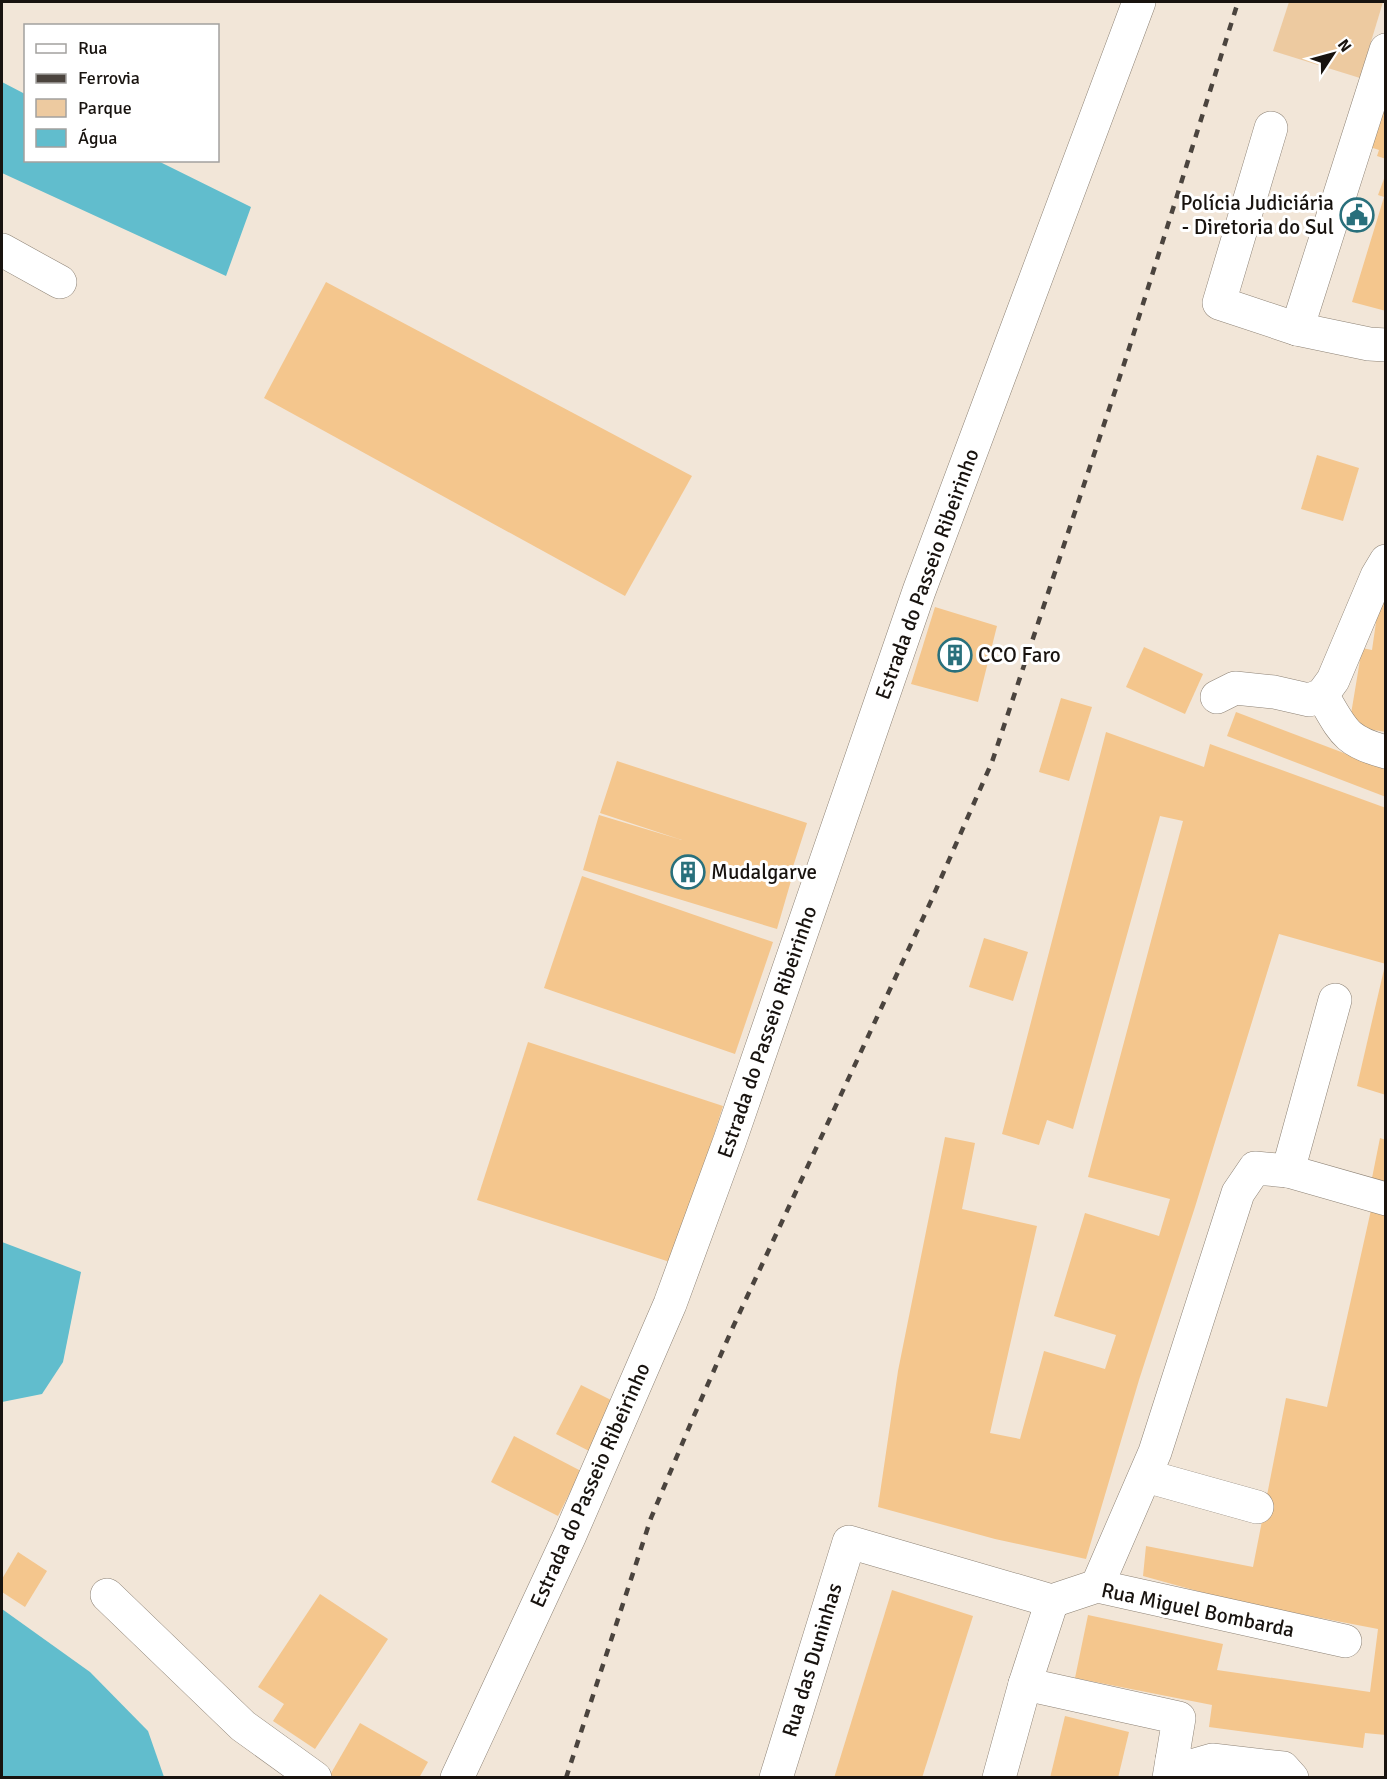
<svg xmlns="http://www.w3.org/2000/svg" width="1387" height="1779" font-family="Signika,sans-serif">
	<style>
		.green { fill: #edcaa0 }
		.water { fill: #61bdcd }
		.building { fill: #f4c68d }
		.lines { fill: none; stroke-linecap: round; stroke-linejoin: round }
		.minor-casing { stroke: #8d8275; stroke-width: 34 }
		.minor { stroke: #fff; stroke-width: 33 }
		.rail { stroke: #4b443e; stroke-width: 4.5; stroke-dasharray: 8 8; stroke-linecap: butt }
		.labels { text-anchor: middle; dominant-baseline: central; stroke-width: 6; stroke-linejoin: round; paint-order: stroke }
		.poi-label { font-size: 21px; fill: #18130f; stroke: #fff; text-anchor: start }
		.street-label { font-size: 21px; fill: #18130f; stroke: #fff }
	</style>
	<rect width="100%" height="100%" fill="#f2e6d8"/>
	<!-- green -->
	<path class="green" d="M 1289,2 L 1383,2 L 1360,78 L 1273,51 Z"/>
	<!-- water -->
	<g class="water">
		<path d="M 2,82 L 25,94 L 26,160 L 158,161 L 251,207 L 226,276 L 2,173 Z"/>
		<path d="M 2,1242 L 81,1272 L 63,1362 L 42,1394 L 2,1402 Z"/>
		<path d="M 2,1609 L 90,1672 L 148,1731 L 164,1777 L 2,1777 Z"/>
	</g>
	<!-- building -->
	<g class="building">
		<path d="M 1386,98 L 1386,159 L 1377,156 L 1379,150 L 1370,147 Z"/>
		<path d="M 1385,176 L 1386,176 L 1386,311 L 1352,302 L 1384,197 L 1378,195 Z"/>
		<path d="M 326,282 L 692,476 L 625,596 L 264,398 Z"/>
		<path d="M 1317,455 L 1359,468 L 1343,521 L 1301,509 Z"/>
		<path d="M 1382,581 L 1386,581 L 1386,732 L 1349,726 L 1362,648 L 1372,650 Z"/>
		<path d="M 935,607 L 997,626 L 978,702 L 911,684 Z"/>
		<path d="M 1144,647 L 1203,674 L 1185,714 L 1126,687 Z"/>
		<path d="M 1061,698 L 1092,707 L 1069,781 L 1039,772 Z"/>
		<path d="M 1236,712 L 1386,769 L 1386,797 L 1227,736 Z"/>
		<path d="M 1106,732 L 1204,767 L 1210,744 L 1386,808 L 1386,964 L 1279,934 L 1195,1207 L 1139,1380 L 1086,1559 L 995,1539 L 878,1507 L 898,1371 L 945,1137 L 975,1143 L 962,1209 L 1037,1226 L 990,1433 L 1020,1439 L 1044,1351 L 1105,1369 L 1116,1335 L 1054,1316 L 1085,1213 L 1159,1236 L 1170,1199 L 1088,1177 L 1183,821 L 1160,816 L 1073,1129 L 1047,1120 L 1039,1145 L 1002,1134 Z"/>
		<path d="M 617,761 L 807,823 L 791,873 L 793,874 L 777,929 L 583,870 L 599,815 L 682,840 L 600,813 Z"/>
		<path d="M 582,876 L 773,942 L 735,1054 L 544,988 Z"/>
		<path d="M 984,938 L 1028,952 L 1013,1001 L 969,987 Z"/>
		<path d="M 1385,965 L 1386,965 L 1386,1095 L 1357,1086 Z"/>
		<path d="M 528,1042 L 723,1106 L 673,1263 L 477,1200 Z"/>
		<path d="M 1380,1138 L 1386,1140 L 1386,1182 L 1372,1178 Z"/>
		<path d="M 1371,1210 L 1386,1213 L 1386,1735 L 1365,1733 L 1363,1748 L 1209,1727 L 1212,1705 L 1075,1678 L 1088,1615 L 1223,1644 L 1217,1670 L 1370,1692 L 1378,1629 L 1237,1602 L 1143,1576 L 1146,1546 L 1253,1567 L 1286,1398 L 1327,1407 Z"/>
		<path d="M 581,1385 L 617,1403 L 591,1452 L 556,1434 Z"/>
		<path d="M 514,1436 L 581,1471 L 558,1516 L 491,1482 Z"/>
		<path d="M 18,1552 L 47,1571 L 25,1607 L 2,1592 L 2,1579 Z"/>
		<path d="M 892,1590 L 973,1616 L 922,1778 L 834,1778 Z"/>
		<path d="M 320,1594 L 388,1639 L 315,1749 L 273,1721 L 284,1704 L 258,1687 Z"/>
		<path d="M 1065,1716 L 1129,1732 L 1118,1778 L 1050,1778 Z"/>
		<path d="M 360,1723 L 428,1762 L 419,1778 L 335,1778 L 330,1775 Z"/>
	</g>
	<g class="lines">
		<!-- minor casing -->
		<g class="minor-casing">
			<g id="minor">
				<path d="M 1386,50 L 1297,329 L 1369,344 L 1386,345"/>
				<path d="M 1271,128 L 1219,303 L 1297,329"/>
				<path d="M 2,250 L 60,282"/>
				<path d="M 1322,695 C 1343,730 1344,741 1386,752"/>
				<path d="M 1217,697 L 1235,688 L 1274,692 L 1309,700 L 1322,695 L 1333,680 L 1377,576 L 1386,561"/>
				<path d="M 1288,1171 L 1335,1000"/>
				<path d="M 1146,1476 L 1257,1507"/>
				<path d="M 1097,1586 L 1155,1452 L 1238,1193 L 1255,1168 L 1288,1171 L 1386,1199"/>
				<path d="M 107,1595 L 243,1726 L 315,1778"/>
				<path d="M 1025,1684 L 1179,1718 L 1169,1778"/>
				<path d="M 1172,1760 L 1191,1766 L 1212,1760 L 1283,1768 L 1292,1778"/>
				<path d="M 457,1778 L 570,1535 L 670,1304 L 730,1140 L 919,591 L 1139,2"/>
				<path d="M 776,1778 L 849,1542 L 1052,1601 L 1097,1586 L 1345,1641"/>
				<path d="M 999,1778 L 1025,1684 L 1052,1601"/>
			</g>
		</g>
		<!-- minor -->
		<use href="#minor" class="minor"/>
		<!-- rail -->
		<path class="rail" d="M 566,1778 L 651,1518 L 693,1418 L 733,1327 L 931,901 L 992,762 L 1126,358 L 1238,2"/>
	</g>
	<!-- icons -->
	<defs>
		<g id="civic-ring" transform="scale(1.725)"><circle r="9.5" fill="#fff" stroke="#29707c" stroke-width="1.5"/><path d="M-.6-6.5H3V-4.5H.6V-3L4-1V1h2V6H-6V1h2V-1L-.6-3ZM-1.2 2.5V6h2.4V2.5Z" fill="#29707c"/></g>
		<g id="building-ring" transform="scale(1.725)"><circle r="9.5" fill="#fff" stroke="#29707c" stroke-width="1.5"/><path d="M-4-6H4V6H1V3H-1V6H-4ZM-2.5-4.3h1.7v1.8h-1.7ZM.8-4.3h1.7v1.8H.8ZM-2.5-1h1.7V.8h-1.7ZM.8-1h1.7V.8H.8Z" fill="#29707c"/></g>
	</defs>
	<g fill-rule="evenodd">
		<use href="#civic-ring" x="1357" y="215"/>
		<use href="#building-ring" x="955" y="655"/>
		<use href="#building-ring" x="688" y="872"/>
	</g>
	<g class="labels">
		<!-- poi labels -->
		<g class="poi-label">
			<text x="1334" y="203" text-anchor="end">Polícia Judiciária<tspan x="1334" dy="24">- Diretoria do Sul</tspan></text>
			<text x="978" y="655">CCO Faro</text>
			<text x="711" y="872">Mudalgarve</text>
		</g>
		<!-- street labels -->
		<g class="street-label">
			<text transform="translate(927 574) rotate(-70)">Estrada do Passeio Ribeirinho</text>
			<text transform="translate(767 1032) rotate(-71)">Estrada do Passeio Ribeirinho</text>
			<text transform="translate(590 1485) rotate(-66)">Estrada do Passeio Ribeirinho</text>
			<text transform="translate(1198 1610) rotate(12)">Rua Miguel Bombarda</text>
			<text transform="translate(812 1660) rotate(-73)">Rua das Duninhas</text>
		</g>
	</g>
	<!-- border -->
	<rect width="1387" height="1779" fill="none" stroke="#18130f" stroke-width="6"/>
	<!-- legend -->
	<rect x="24" y="24" width="195" height="138" fill="#ffffff" stroke="#a3a19f" stroke-width="1.5"/>
	<rect x="36" y="44" width="30" height="9" fill="#ffffff" stroke="#a3a19f" stroke-width="1.5"/>
	<text x="78" y="54" font-size="18" fill="#18130f">Rua</text>
	<rect x="36" y="74" width="30" height="9" fill="#4b443e" stroke="#a3a19f" stroke-width="1.5"/>
	<text x="78" y="84" font-size="18" fill="#18130f">Ferrovia</text>
	<rect x="36" y="99" width="30" height="18" fill="#edcaa0" stroke="#a3a19f" stroke-width="1.5"/>
	<text x="78" y="114" font-size="18" fill="#18130f">Parque</text>
	<rect x="36" y="129" width="30" height="18" fill="#61bdcd" stroke="#a3a19f" stroke-width="1.5"/>
	<text x="78" y="144" font-size="18" fill="#18130f">Água</text>
	<!-- north arrow -->
	<g transform="translate(1333 54) rotate(54)" stroke="#ffffff" stroke-width="4.5" paint-order="stroke">
	<path d="M0-4.5L10 22L0 15L-10 22Z" fill="#18130f"/>
	<text y="-9" font-size="16" font-weight="bold" text-anchor="middle" fill="#18130f">N</text>
	</g>
</svg>
